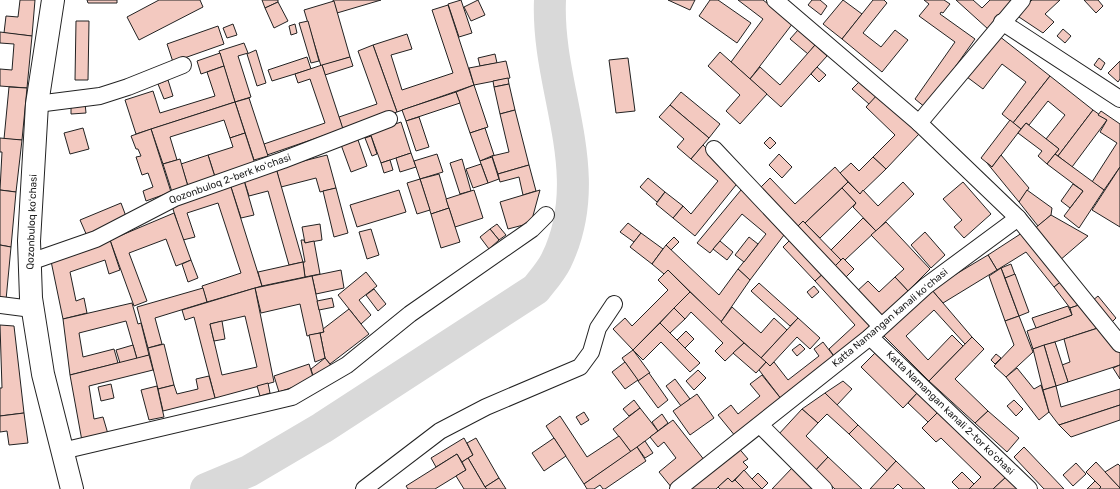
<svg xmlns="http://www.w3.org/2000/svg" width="1120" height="489" font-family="Rubik,sans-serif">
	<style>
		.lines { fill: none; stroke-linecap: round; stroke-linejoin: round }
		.river { stroke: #d9d9d9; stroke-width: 32 }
		.building { fill: #f3c9c0; stroke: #222; fill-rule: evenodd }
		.minor-casing { stroke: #222; stroke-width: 18 }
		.secondary-casing { stroke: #222; stroke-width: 24 }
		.minor { stroke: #fff; stroke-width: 16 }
		.secondary { stroke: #fff; stroke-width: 22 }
		.labels { text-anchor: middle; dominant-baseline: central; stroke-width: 3; stroke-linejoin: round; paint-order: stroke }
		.street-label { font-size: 10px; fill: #222; stroke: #fff }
	</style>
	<rect width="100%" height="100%" fill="#fff"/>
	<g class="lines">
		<!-- river -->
		<path class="river" d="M 206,489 L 249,471 L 322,428 L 536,289 C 543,280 551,271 556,261 C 599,173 546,89 550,0"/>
	</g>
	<!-- building -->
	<g class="building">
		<path d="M 20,0 L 35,0 L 32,36 L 4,33 L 6,16 L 18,17 Z"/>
		<path d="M 87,0 L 117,0 L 117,3 L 88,3 Z"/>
		<path d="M 159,0 L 200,0 L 203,7 L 139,40 L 127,17 Z"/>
		<path d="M 262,0 L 278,0 L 278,2 L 265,8 Z"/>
		<path d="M 333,0 L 381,0 L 337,13 Z"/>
		<path d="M 461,0 L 472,33 L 459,37 L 448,4 Z"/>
		<path d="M 478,0 L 485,15 L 471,21 L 464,7 Z"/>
		<path d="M 668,0 L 695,0 L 690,10 Z"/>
		<path d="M 710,0 L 718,0 L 751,23 L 737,43 L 699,16 Z"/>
		<path d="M 738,0 L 763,0 L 793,23 L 750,79 L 731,62 L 763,19 Z"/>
		<path d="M 812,0 L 820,0 L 827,6 L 821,15 L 808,5 Z"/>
		<path d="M 843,0 L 862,14 L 842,39 L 823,24 Z"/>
		<path d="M 873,0 L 884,0 L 887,3 L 863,33 L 881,47 L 895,30 L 908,40 L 882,72 L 842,39 Z"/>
		<path d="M 924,0 L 944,0 L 950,4 L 943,13 L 941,12 L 940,14 L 975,39 L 926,108 L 915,99 L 955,42 L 919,16 L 929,4 Z"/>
		<path d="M 956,0 L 973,0 L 982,8 L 990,0 L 1015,0 L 988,29 Z"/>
		<path d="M 1032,0 L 1060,0 L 1045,14 L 1054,22 L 1043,33 L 1016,15 Z"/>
		<path d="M 1084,0 L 1098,0 L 1103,6 L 1096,13 Z"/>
		<path d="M 334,1 L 350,57 L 321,66 L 304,10 Z"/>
		<path d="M 278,2 L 288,21 L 274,28 L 265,8 Z"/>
		<path d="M 448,5 L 474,85 L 397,112 L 373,45 L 407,34 L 412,49 L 391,55 L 402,90 L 453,73 L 432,10 Z"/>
		<path d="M 76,21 L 89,21 L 88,80 L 75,80 Z"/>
		<path d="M 308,21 L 319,61 L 311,63 L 299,23 Z"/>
		<path d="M 233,24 L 237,35 L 227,38 L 223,28 Z"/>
		<path d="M 295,24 L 297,33 L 291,35 L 289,26 Z"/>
		<path d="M 218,26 L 224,44 L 173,62 L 167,44 Z"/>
		<path d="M 1063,29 L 1071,36 L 1065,43 L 1057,36 Z"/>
		<path d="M 798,30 L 815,45 L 808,54 L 790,39 Z"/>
		<path d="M 0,32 L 32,36 L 27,88 L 0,86 L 0,69 L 12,70 L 14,44 L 0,43 Z"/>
		<path d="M 999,36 L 1050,76 L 1013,123 L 1002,114 L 1026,82 L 1002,64 L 983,89 L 967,77 Z"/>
		<path d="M 244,43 L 248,53 L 238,56 L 251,97 L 235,102 L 219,51 Z"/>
		<path d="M 373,45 L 397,112 L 343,131 L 339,117 L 377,104 L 358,51 Z"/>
		<path d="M 815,45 L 827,56 L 781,107 L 750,79 L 760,67 L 780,85 Z"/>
		<path d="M 256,50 L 266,83 L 257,86 L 247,54 Z"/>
		<path d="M 720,52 L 767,94 L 740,124 L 726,111 L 740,95 L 708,66 Z"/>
		<path d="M 220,53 L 224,66 L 201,74 L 197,61 Z"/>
		<path d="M 495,54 L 497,63 L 480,66 L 478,58 Z"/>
		<path d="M 307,57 L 311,69 L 272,81 L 268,70 Z"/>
		<path d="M 350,57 L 353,66 L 325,75 L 322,65 Z"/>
		<path d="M 628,58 L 635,111 L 616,113 L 609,60 Z"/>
		<path d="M 1099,58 L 1105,63 L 1101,70 L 1094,65 Z"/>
		<path d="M 506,61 L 510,78 L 474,85 L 469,68 Z"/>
		<path d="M 1120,61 L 1120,79 L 1118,82 L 1108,73 Z"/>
		<path d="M 322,65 L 343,129 L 267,155 L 264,144 L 325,123 L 310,79 L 298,83 L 295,74 Z"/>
		<path d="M 224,66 L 235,102 L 136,134 L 125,100 L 153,91 L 160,113 L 215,96 L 207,72 Z"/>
		<path d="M 817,67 L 826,75 L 819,82 L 811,74 Z"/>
		<path d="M 1050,76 L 1093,110 L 1058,156 L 1055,154 L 1059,149 L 1046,139 L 1065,115 L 1048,101 L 1029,125 L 1026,123 L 1021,129 L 1013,123 Z"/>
		<path d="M 508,78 L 509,84 L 494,87 L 493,81 Z"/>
		<path d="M 168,80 L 173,96 L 164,99 L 158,84 Z"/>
		<path d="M 861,80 L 877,96 L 869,104 L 852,89 Z"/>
		<path d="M 509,84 L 515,110 L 500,114 L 494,87 Z"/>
		<path d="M 474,85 L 488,127 L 470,133 L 456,92 Z"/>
		<path d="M 9,87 L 27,88 L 22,140 L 4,139 Z"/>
		<path d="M 456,92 L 460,103 L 406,121 L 402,110 Z"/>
		<path d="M 681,92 L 720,124 L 709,138 L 670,105 Z"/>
		<path d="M 878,94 L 919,134 L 886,169 L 873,157 L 895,135 L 866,107 Z"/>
		<path d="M 249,98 L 268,156 L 254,160 L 235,102 Z"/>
		<path d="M 235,102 L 245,133 L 230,138 L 224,120 L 170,137 L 177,160 L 163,164 L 151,129 Z"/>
		<path d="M 85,103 L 86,113 L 71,114 L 71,104 Z"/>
		<path d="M 670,105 L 709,138 L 691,159 L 677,147 L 684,139 L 659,117 Z"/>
		<path d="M 515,110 L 529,165 L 498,174 L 492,156 L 509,152 L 500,114 Z"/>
		<path d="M 1093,110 L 1107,120 L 1072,167 L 1058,156 Z"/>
		<path d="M 1101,111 L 1120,124 L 1120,167 L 1104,190 L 1092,182 L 1117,143 L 1100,132 L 1107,120 L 1098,115 Z"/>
		<path d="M 419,117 L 429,147 L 416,151 L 406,121 Z"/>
		<path d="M 1010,120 L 1021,129 L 992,167 L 981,158 Z"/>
		<path d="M 401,122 L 411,153 L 381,163 L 370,133 Z"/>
		<path d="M 1026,123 L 1059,149 L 1047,164 L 1038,156 L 1042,151 L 1018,133 Z"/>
		<path d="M 83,128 L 89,149 L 70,154 L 64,133 Z"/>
		<path d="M 485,128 L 494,155 L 480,161 L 470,133 Z"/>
		<path d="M 151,129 L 171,192 L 146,201 L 143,191 L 153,187 L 148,173 L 142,175 L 136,157 L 141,156 L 138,149 L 136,149 L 131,136 Z"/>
		<path d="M 245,133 L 256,167 L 216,180 L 208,155 L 233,147 L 230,138 Z"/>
		<path d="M 371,136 L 377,154 L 372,156 L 365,138 Z"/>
		<path d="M 357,137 L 367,166 L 351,172 L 340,142 Z"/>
		<path d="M 770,137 L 776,143 L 770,149 L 764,143 Z"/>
		<path d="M 0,138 L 22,140 L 16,192 L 0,190 L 2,152 L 0,152 Z"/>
		<path d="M 703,145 L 740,180 L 695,236 L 673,218 L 683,206 L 691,214 L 718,181 L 691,159 Z"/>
		<path d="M 411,153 L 416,167 L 400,172 L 396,158 Z"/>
		<path d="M 437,154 L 443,172 L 420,179 L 414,161 Z"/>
		<path d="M 779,154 L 792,167 L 782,178 L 769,165 Z"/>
		<path d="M 1055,154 L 1104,190 L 1079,228 L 1064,216 L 1083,191 L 1047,164 Z"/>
		<path d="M 208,155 L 215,177 L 188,186 L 181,164 Z"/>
		<path d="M 327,155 L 336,188 L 320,192 L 316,178 L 281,187 L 276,168 Z"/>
		<path d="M 1001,155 L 1029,188 L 1019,202 L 987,163 L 992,167 Z"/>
		<path d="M 492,157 L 499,179 L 488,183 L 480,161 Z"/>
		<path d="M 873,157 L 886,169 L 860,194 L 840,173 L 851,163 L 859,171 Z"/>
		<path d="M 180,159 L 189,190 L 173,195 L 163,164 Z"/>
		<path d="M 462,159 L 471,191 L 460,194 L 450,163 Z"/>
		<path d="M 390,160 L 393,170 L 384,173 L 381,163 Z"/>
		<path d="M 481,164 L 488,183 L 473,188 L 466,169 Z"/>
		<path d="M 529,165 L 536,191 L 523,195 L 519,177 L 500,182 L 498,174 Z"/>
		<path d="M 835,167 L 848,182 L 805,223 L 803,221 L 794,230 L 757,191 L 770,178 L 795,204 Z"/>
		<path d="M 1120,167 L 1120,227 L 1092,210 Z"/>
		<path d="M 276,168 L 303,262 L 289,265 L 268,191 L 249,196 L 243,177 Z"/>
		<path d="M 439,174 L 449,208 L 431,214 L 420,179 Z"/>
		<path d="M 243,177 L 254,215 L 241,218 L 230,184 Z"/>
		<path d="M 648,178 L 665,192 L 657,202 L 640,187 Z"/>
		<path d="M 420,179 L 430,210 L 417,214 L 407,183 Z"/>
		<path d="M 848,182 L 860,194 L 863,190 L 878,206 L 903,182 L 914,194 L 876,231 L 853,207 L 856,203 L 842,188 Z"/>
		<path d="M 963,182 L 991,214 L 964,238 L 954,227 L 962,220 L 943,199 Z"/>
		<path d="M 230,184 L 262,286 L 207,302 L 202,286 L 241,273 L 218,203 L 187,213 L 195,237 L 183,240 L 171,203 Z"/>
		<path d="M 1073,184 L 1083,191 L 1070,208 L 1061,201 Z"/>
		<path d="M 336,188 L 348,233 L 334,237 L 323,191 Z"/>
		<path d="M 842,188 L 856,203 L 820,238 L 805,223 Z"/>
		<path d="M 0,190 L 16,192 L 11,247 L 0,245 Z"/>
		<path d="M 399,190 L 406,212 L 357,227 L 350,205 Z"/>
		<path d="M 474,190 L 483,218 L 455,227 L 446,199 Z"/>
		<path d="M 540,190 L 531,223 L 508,229 L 500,202 Z"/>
		<path d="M 741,190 L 787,231 L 750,280 L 738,269 L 766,234 L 742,214 L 710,253 L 697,243 Z"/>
		<path d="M 1027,190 L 1052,208 L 1051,215 L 1038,226 L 1019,202 Z"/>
		<path d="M 665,192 L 683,206 L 673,218 L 656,204 Z"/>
		<path d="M 121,203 L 127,219 L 87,236 L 80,220 Z"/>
		<path d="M 449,208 L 460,242 L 441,248 L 431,214 Z"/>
		<path d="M 174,213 L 191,260 L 176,266 L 166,239 L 129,253 L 147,301 L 134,306 L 110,240 Z"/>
		<path d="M 1051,215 L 1088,236 L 1059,261 L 1034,229 Z"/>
		<path d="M 863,218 L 876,231 L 845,260 L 843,258 L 841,260 L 831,250 Z"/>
		<path d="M 803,221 L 841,260 L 831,270 L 794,230 Z"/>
		<path d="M 886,222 L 930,269 L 908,291 L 895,277 L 904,269 L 871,235 Z"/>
		<path d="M 628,223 L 641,233 L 634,242 L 620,232 Z"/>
		<path d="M 320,224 L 322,240 L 305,243 L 302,227 Z"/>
		<path d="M 497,224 L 506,235 L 499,240 L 490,229 Z"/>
		<path d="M 371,229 L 379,255 L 367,259 L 359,232 Z"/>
		<path d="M 490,229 L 499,240 L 489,249 L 480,237 Z"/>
		<path d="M 1025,231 L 1063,280 L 1054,287 L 1026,252 L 997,270 L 988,255 Z"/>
		<path d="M 925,232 L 945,255 L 931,268 L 911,245 Z"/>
		<path d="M 641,233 L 663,249 L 652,264 L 630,247 Z"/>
		<path d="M 674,237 L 679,242 L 671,250 L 666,245 Z"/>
		<path d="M 749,237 L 758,244 L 744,262 L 735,255 Z"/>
		<path d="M 793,237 L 825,272 L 815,281 L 783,247 Z"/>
		<path d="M 110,240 L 120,270 L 109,274 L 105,260 L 70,272 L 76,301 L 84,298 L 87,313 L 63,319 L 51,261 Z"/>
		<path d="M 301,240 L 304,240 L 305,243 L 314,241 L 320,274 L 305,277 L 303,262 L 305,262 Z"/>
		<path d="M 720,241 L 733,252 L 727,260 L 713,249 Z"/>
		<path d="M 0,245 L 11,247 L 6,300 L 0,299 Z"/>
		<path d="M 666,245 L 719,295 L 738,269 L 750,280 L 721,322 L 668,270 L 664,274 L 652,264 Z"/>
		<path d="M 988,255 L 997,270 L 943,303 L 931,289 Z"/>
		<path d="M 843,258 L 854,269 L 844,279 L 833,268 Z"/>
		<path d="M 191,260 L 198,278 L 188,282 L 182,264 Z"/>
		<path d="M 303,262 L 305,277 L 262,286 L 258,272 Z"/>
		<path d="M 1011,264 L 1015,275 L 1005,278 L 1001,268 Z"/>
		<path d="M 1001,268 L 1019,316 L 1005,321 L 989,276 Z"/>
		<path d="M 341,270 L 344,288 L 316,294 L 312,276 Z"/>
		<path d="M 668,270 L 690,292 L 633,350 L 613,329 L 625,318 L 632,326 L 668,290 L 658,280 Z"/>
		<path d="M 366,272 L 377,286 L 359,300 L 371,315 L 361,324 L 338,295 Z"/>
		<path d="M 825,272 L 874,326 L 836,359 L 829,349 L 855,325 L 815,281 Z"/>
		<path d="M 1015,274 L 1029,312 L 1019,316 L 1005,278 Z"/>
		<path d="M 312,276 L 324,332 L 307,336 L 300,304 L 261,313 L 255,288 Z"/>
		<path d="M 895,277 L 908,291 L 879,318 L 855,293 L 868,281 L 879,292 Z"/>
		<path d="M 1063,280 L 1082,304 L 1070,308 L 1054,287 Z"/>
		<path d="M 759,283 L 798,318 L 790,326 L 751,291 Z"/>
		<path d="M 814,286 L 819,292 L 812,298 L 807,292 Z"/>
		<path d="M 203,288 L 207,302 L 155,318 L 162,344 L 148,348 L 137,307 Z"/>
		<path d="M 255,288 L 274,382 L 215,398 L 194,317 L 185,320 L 182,310 ZM 245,316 L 257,367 L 222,375 L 210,324 Z"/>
		<path d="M 374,289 L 386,304 L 378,311 L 366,295 Z"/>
		<path d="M 931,289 L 972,337 L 965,344 L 934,310 L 906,336 L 928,360 L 952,335 L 963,346 L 929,381 L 882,334 Z"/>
		<path d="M 690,292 L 744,343 L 725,361 L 715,351 L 723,343 L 691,312 L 685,319 L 674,308 Z"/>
		<path d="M 1098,296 L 1116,318 L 1111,323 L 1092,301 Z"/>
		<path d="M 332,298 L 334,307 L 319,310 L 317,301 Z"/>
		<path d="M 132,303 L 138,324 L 141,323 L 149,355 L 137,359 L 126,321 L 79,333 L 83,357 L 114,349 L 118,363 L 70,375 L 63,319 Z"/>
		<path d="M 1085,303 L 1101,327 L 1033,349 L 1027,331 L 1072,315 L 1070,308 Z"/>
		<path d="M 1068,306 L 1072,315 L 1036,328 L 1032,318 Z"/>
		<path d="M 732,307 L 761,333 L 774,318 L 787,330 L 761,358 L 721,322 Z"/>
		<path d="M 674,308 L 685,319 L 670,333 L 660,323 Z"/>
		<path d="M 349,309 L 369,334 L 330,364 L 325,358 L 320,333 L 324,332 L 323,329 Z"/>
		<path d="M 1019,316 L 1033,352 L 1006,377 L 994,366 L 1014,345 L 1005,321 Z"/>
		<path d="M 798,318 L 820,338 L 810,349 L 797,337 L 770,366 L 761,358 Z"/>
		<path d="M 222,321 L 225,339 L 214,341 L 210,324 Z"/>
		<path d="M 660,323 L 700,363 L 690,372 L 661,342 L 643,360 L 633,350 Z"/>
		<path d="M 0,325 L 14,326 L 24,413 L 0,416 L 0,388 L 2,388 Z"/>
		<path d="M 1101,327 L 1120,353 L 1120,365 L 1068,382 L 1062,365 L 1070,362 L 1064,339 Z"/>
		<path d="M 686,331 L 694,339 L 685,348 L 677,340 Z"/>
		<path d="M 320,333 L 325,358 L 315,362 L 309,335 Z"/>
		<path d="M 972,337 L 984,349 L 955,379 L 988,411 L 975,423 L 929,381 Z"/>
		<path d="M 823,342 L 836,359 L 782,400 L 759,370 L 766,362 L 770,366 L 774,362 L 788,380 L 819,356 L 814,349 Z"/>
		<path d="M 1055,342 L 1068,382 L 1056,386 L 1044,345 Z"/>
		<path d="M 744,343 L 766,362 L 756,373 L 733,353 Z"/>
		<path d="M 164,344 L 174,385 L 158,389 L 148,348 Z"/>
		<path d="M 800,344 L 805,349 L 797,356 L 792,350 Z"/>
		<path d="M 133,345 L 137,359 L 120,363 L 116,350 Z"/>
		<path d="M 1044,345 L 1056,386 L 1043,390 L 1033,349 Z"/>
		<path d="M 633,350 L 650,373 L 638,381 L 622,358 Z"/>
		<path d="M 878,350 L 919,391 L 903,408 L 861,367 Z"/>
		<path d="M 996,354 L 1001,358 L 995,364 L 991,360 Z"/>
		<path d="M 149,355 L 153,370 L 89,386 L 94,419 L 103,417 L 108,434 L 82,441 L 70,375 Z"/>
		<path d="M 325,358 L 333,368 L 314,380 L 311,369 Z"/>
		<path d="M 625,362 L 638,380 L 625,389 L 612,372 Z"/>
		<path d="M 309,364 L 314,380 L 279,392 L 274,376 Z"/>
		<path d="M 1120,365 L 1120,379 L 1113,368 Z"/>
		<path d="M 1017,368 L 1034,389 L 1041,385 L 1049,412 L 1039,420 L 1006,377 Z"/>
		<path d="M 698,370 L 706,378 L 694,390 L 686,381 Z"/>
		<path d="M 649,373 L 668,400 L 658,408 L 638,381 Z"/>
		<path d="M 762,375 L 782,400 L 736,437 L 718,415 L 731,405 L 738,414 L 760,396 L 750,384 Z"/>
		<path d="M 209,376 L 215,398 L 163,411 L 158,389 L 174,385 L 177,394 L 198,389 L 196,379 Z"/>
		<path d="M 675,379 L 690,399 L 681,406 L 666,386 Z"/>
		<path d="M 843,381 L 852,389 L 837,405 L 825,393 Z"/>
		<path d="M 268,383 L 270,393 L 260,396 L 257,386 Z"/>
		<path d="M 111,384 L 114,398 L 101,401 L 98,387 Z"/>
		<path d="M 157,386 L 164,417 L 149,420 L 141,390 Z"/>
		<path d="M 1056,386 L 1061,407 L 1120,389 L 1120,405 L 1059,425 L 1049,412 L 1043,390 Z"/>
		<path d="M 919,391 L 939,411 L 928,422 L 908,403 Z"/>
		<path d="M 825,393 L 858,425 L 849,434 L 827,414 L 818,423 L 802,409 Z"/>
		<path d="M 697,394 L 714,418 L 690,435 L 673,411 Z"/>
		<path d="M 634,400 L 640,408 L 629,416 L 623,409 Z"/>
		<path d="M 1014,400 L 1023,409 L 1016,416 L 1007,406 Z"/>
		<path d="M 1120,405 L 1120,420 L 1071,437 L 1059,425 Z"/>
		<path d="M 640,408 L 658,431 L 631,452 L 613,429 Z"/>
		<path d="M 802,409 L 818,423 L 806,436 L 828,457 L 815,471 L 778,435 Z"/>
		<path d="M 939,411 L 1006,477 L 993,489 L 969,489 L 981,477 L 941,438 L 936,442 L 922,428 Z"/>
		<path d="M 988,411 L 1019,438 L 1007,452 L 975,423 Z"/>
		<path d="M 584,412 L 589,420 L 581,425 L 576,417 Z"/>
		<path d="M 24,413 L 28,443 L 9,445 L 7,431 L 0,432 L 0,416 Z"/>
		<path d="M 662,414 L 668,423 L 658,431 L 652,422 Z"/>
		<path d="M 560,416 L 587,457 L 619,436 L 631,452 L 584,484 L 546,426 Z"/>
		<path d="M 673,420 L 705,461 L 672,488 L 659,472 L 676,458 L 664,442 L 658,447 L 650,437 Z"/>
		<path d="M 858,425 L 896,461 L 887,471 L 849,434 Z"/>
		<path d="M 464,438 L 473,455 L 462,462 L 457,454 L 436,467 L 431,458 Z"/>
		<path d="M 476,438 L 499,478 L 485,487 L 468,458 L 473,455 L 467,443 Z"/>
		<path d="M 554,438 L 566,456 L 544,471 L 532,453 Z"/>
		<path d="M 645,441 L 653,453 L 645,458 L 637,447 Z"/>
		<path d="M 736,445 L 748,459 L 743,462 L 748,467 L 732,482 L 728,478 L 716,489 L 684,489 Z"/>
		<path d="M 637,447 L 646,461 L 605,489 L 603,489 L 600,485 L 594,489 L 587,489 L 584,484 Z"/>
		<path d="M 1024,447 L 1064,489 L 1044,489 L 1014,457 Z"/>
		<path d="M 457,454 L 466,470 L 435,489 L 408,489 L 406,486 Z"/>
		<path d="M 828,457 L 862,489 L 835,489 L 815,471 Z"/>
		<path d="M 468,458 L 485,487 L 487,489 L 464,489 L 456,476 L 466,470 L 462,462 Z"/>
		<path d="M 896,461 L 925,489 L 903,489 L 898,484 L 893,489 L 870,489 Z"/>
		<path d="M 1096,462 L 1120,488 L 1120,489 L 1099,489 L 1101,487 L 1086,472 Z"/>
		<path d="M 1076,463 L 1086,474 L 1073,486 L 1063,475 Z"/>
		<path d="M 1118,464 L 1120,466 L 1120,488 L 1105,472 Z"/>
		<path d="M 792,468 L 815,489 L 772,489 Z"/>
		<path d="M 744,470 L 752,479 L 762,489 L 744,489 L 735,480 Z"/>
		<path d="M 962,472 L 974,484 L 969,489 L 959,489 L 952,482 Z"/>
		<path d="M 758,473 L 768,483 L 762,489 L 752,479 Z"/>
		<path d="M 1006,477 L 1017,489 L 993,489 Z"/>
		<path d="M 499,478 L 506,489 L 487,489 L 485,487 Z"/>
		<path d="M 728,478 L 732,482 L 735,480 L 744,489 L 720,489 L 718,487 Z"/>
		<path d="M 1095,481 L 1101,487 L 1099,489 L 1087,489 Z"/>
	</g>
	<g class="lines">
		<!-- minor casing -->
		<g class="minor-casing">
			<g id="minor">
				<path d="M 775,0 L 919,123 L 1018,218 L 1120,344"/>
				<path d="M 1002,22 L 1120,99"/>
				<path d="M 37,104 L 100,96 L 128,87 L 183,65"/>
				<path d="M 919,123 L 1022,0"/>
				<path d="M 714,149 L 881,326"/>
				<path d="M 30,262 L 96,239 L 175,198 L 283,160 L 389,119"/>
				<path d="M 0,305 L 32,309"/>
				<path d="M 870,337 L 1029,489"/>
				<path d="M 760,425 L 824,489"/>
				<path d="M 62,451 L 292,397 L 347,365 L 410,314 L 532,229 L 546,215"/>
				<path d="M 364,489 L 440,431 L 486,407 L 580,367 L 591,352 L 598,328 L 614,304"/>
				<path d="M 678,489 L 870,337 L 926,286 L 1018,218"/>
			</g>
		</g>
		<!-- secondary casing -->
		<g class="secondary-casing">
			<path id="secondary" d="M 53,0 L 37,104 L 29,241 L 31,298 L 43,374 L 72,489"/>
		</g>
		<!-- minor -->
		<use href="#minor" class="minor"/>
		<!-- secondary -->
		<use href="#secondary" class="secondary"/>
	</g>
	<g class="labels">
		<!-- street labels -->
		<g class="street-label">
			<text transform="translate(230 179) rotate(-20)">Qozonbuloq 2-berk koʻchasi</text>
			<text transform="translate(32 222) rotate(-88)">Qozonbuloq koʻchasi</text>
			<text transform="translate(890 318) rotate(-40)">Katta Namangan kanali koʻchasi</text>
			<text transform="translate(950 413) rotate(44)">Katta Namangan kanali 2-tor koʻchasi</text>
		</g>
	</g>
</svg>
